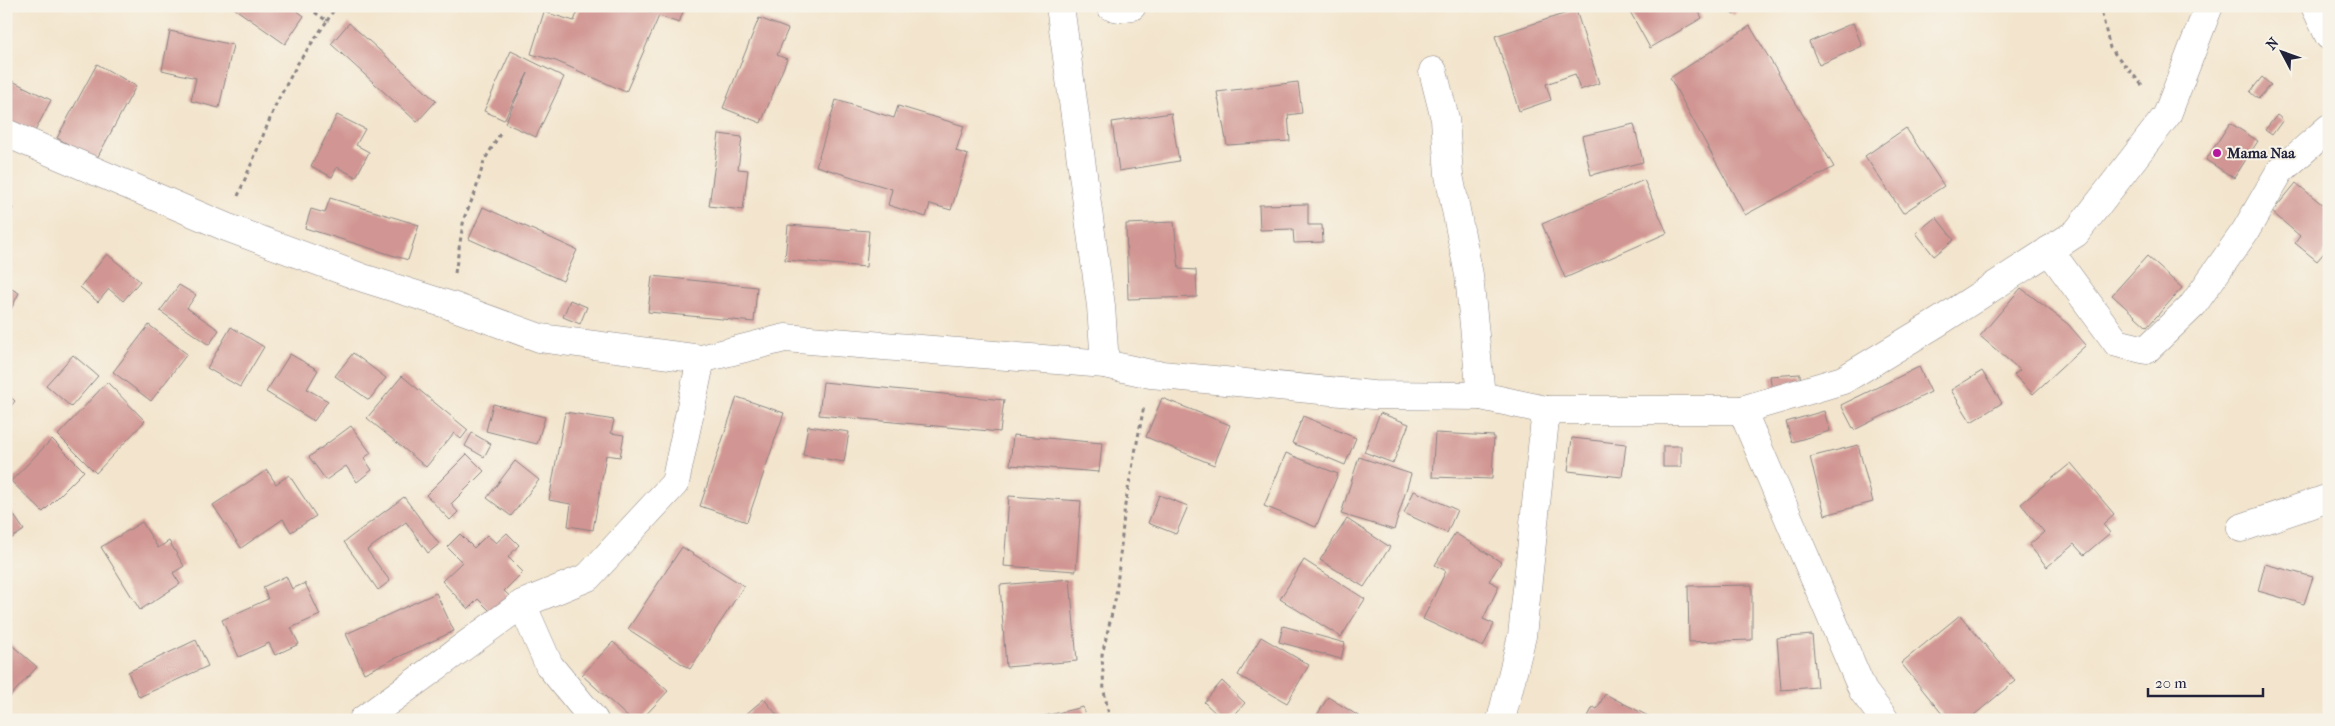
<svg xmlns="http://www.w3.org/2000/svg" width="2335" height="726" font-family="'IM FELL French Canon',serif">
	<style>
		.building { fill: #d19693 }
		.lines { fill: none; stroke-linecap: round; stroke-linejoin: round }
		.minor-casing { stroke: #8a8484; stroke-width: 29 }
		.tertiary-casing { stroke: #8a8484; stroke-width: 29 }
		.path { stroke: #8a8484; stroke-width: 3; stroke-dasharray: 4 4; stroke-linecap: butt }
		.minor { stroke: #fff; stroke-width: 28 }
		.tertiary { stroke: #fff; stroke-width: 28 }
		.poi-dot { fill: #b5179e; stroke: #f7f3e8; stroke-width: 2 }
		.labels { text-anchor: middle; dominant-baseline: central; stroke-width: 4; stroke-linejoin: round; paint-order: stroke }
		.poi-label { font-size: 15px; font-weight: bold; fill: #22223b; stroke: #f7f3e8; text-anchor: start }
	</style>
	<rect width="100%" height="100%" fill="#f7f3e8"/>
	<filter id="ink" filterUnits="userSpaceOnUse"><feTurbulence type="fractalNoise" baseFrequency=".02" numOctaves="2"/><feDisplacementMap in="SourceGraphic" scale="10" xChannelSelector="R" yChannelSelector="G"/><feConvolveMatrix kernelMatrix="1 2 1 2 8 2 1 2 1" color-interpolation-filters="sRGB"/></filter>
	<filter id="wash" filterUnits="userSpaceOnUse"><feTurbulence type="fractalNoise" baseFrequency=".0096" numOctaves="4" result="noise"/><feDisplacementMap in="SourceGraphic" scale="20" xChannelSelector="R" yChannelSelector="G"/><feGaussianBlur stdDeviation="1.12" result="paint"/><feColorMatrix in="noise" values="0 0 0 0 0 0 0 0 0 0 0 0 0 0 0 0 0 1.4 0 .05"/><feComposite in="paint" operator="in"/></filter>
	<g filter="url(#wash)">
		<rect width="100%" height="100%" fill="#f3e5cd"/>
		<g id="blocks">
			<!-- building -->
			<g class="building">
				<path d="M 231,6 L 291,6 L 304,16 L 285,44 Z"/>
				<path d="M 580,6 L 636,6 L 652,13 L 655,6 L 685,6 L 679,23 L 659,16 L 626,92 L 556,61 L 531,54 L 544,12 L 574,21 Z"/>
				<path d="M 1627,6 L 1696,6 L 1702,18 L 1650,48 Z"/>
				<path d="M 1720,6 L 1739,6 L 1734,15 Z"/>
				<path d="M 1576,10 L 1599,83 L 1580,90 L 1575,74 L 1546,84 L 1551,100 L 1519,111 L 1495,36 Z"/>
				<path d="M 759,18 L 788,29 L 777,55 L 787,59 L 761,123 L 723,108 Z"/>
				<path d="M 349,23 L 436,101 L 417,122 L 331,44 Z"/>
				<path d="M 1853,23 L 1862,46 L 1819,65 L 1809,42 Z"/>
				<path d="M 1750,26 L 1834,167 L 1745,215 L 1670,78 Z"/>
				<path d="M 170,31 L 233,45 L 219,108 L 191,101 L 196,78 L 162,70 Z"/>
				<path d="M 511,51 L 564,77 L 536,137 L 505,123 L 528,73 L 504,120 L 484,111 Z"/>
				<path d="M 97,64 L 136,86 L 96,160 L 57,138 Z"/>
				<path d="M 2262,77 L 2271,85 L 2258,99 L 2250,92 Z"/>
				<path d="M 6,78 L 51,100 L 33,135 L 6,122 Z"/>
				<path d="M 1298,82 L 1302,113 L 1288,115 L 1290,141 L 1227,145 L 1217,92 Z"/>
				<path d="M 836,100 L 894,118 L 898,106 L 964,126 L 956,151 L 968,155 L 951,210 L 930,204 L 926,217 L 888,205 L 892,189 L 816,166 Z"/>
				<path d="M 1171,113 L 1179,161 L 1119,171 L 1112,122 Z"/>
				<path d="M 337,115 L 365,129 L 356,145 L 369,152 L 356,177 L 337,167 L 332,177 L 311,166 Z"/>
				<path d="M 2277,115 L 2283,120 L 2272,135 L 2265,130 Z"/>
				<path d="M 2230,123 L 2258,141 L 2234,178 L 2206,160 Z"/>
				<path d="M 1634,124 L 1643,162 L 1591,175 L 1582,136 Z"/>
				<path d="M 1906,128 L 1944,186 L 1903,213 L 1865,156 Z"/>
				<path d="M 719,134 L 742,137 L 738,169 L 748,170 L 743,210 L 709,206 Z"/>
				<path d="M 1644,180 L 1667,233 L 1565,278 L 1542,224 Z"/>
				<path d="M 2296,183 L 2329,210 L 2329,247 L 2317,261 L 2295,243 L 2300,236 L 2272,212 Z"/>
				<path d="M 330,198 L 419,225 L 408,260 L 305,228 L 311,209 L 325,213 Z"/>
				<path d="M 1308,204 L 1308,225 L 1322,225 L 1323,242 L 1294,243 L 1293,229 L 1260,230 L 1259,205 Z"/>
				<path d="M 6,205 L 13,208 L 6,221 Z"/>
				<path d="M 483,207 L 577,250 L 563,281 L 469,239 Z"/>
				<path d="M 1936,217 L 1954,240 L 1934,256 L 1916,233 Z"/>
				<path d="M 1174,222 L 1179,269 L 1196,270 L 1197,297 L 1128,299 L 1126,224 Z"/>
				<path d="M 788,225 L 869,231 L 866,267 L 785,260 Z"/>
				<path d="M 107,254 L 140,281 L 123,301 L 109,289 L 98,302 L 80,287 Z"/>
				<path d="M 2147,256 L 2182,288 L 2147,327 L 2112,295 Z"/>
				<path d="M 652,276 L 757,287 L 754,322 L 648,312 Z"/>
				<path d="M 179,285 L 196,295 L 187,308 L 219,330 L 209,345 L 160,311 Z"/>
				<path d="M 6,286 L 19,293 L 6,319 Z"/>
				<path d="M 2021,288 L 2068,324 L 2086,345 L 2033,394 L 2014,375 L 2020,370 L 1980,336 Z"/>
				<path d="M 570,300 L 587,307 L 580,324 L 563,317 Z"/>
				<path d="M 149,325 L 187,354 L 151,401 L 113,372 Z"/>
				<path d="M 231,327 L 264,347 L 240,387 L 207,368 Z"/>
				<path d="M 353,353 L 386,378 L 369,400 L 335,376 Z"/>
				<path d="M 290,354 L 318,370 L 307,389 L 328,401 L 314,421 L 266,392 Z"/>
				<path d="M 73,355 L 98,376 L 71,407 L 46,385 Z"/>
				<path d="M 1919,367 L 1931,392 L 1854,430 L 1841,405 Z"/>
				<path d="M 1982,371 L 2002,403 L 1971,422 L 1951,390 Z"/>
				<path d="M 1800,374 L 1801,389 L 1772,392 L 1770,376 Z"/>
				<path d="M 402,376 L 468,430 L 461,439 L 454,433 L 426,467 L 367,418 Z"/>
				<path d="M 107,382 L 145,421 L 96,473 L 58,435 Z"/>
				<path d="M 823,382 L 1004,400 L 1000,432 L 819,415 Z"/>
				<path d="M 6,393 L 15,401 L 6,412 Z"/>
				<path d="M 737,397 L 784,413 L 747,522 L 700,506 Z"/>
				<path d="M 1162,398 L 1230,425 L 1214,465 L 1146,437 Z"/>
				<path d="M 493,404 L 545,417 L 537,444 L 486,431 Z"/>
				<path d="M 1824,411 L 1830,431 L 1792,442 L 1786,422 Z"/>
				<path d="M 565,412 L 614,420 L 611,433 L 624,435 L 620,457 L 606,455 L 593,530 L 568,526 L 571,504 L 549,500 Z"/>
				<path d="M 1380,413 L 1409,424 L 1393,463 L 1364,452 Z"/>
				<path d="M 1303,416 L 1356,438 L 1345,465 L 1292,443 Z"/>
				<path d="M 351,426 L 371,453 L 364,458 L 372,470 L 357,482 L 346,466 L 326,480 L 309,457 Z"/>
				<path d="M 808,426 L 849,432 L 844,462 L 803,455 Z"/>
				<path d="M 472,433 L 491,444 L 484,457 L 465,446 Z"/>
				<path d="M 1435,433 L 1494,436 L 1492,479 L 1432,477 Z"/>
				<path d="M 1013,435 L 1102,443 L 1099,472 L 1010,465 Z"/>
				<path d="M 1572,438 L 1626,444 L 1622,477 L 1568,471 Z"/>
				<path d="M 52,439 L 84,471 L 43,512 L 11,481 Z"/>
				<path d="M 1858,445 L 1873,502 L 1825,515 L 1810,457 Z"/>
				<rect x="1663" y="446" width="18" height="21"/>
				<path d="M 1286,453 L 1338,474 L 1316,527 L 1264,506 Z"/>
				<path d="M 467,454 L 484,471 L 451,504 L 458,512 L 450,520 L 426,495 Z"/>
				<path d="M 1359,457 L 1411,474 L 1394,530 L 1341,514 Z"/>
				<path d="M 515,461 L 539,480 L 511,516 L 487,498 Z"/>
				<path d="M 2071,463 L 2114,514 L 2103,524 L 2110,533 L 2084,555 L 2074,544 L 2047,567 L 2029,545 L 2044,532 L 2021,504 Z"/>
				<path d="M 267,470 L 276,484 L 289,475 L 316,516 L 291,532 L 283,519 L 241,548 L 213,505 Z"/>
				<path d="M 1414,491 L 1457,510 L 1447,533 L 1404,513 Z"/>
				<path d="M 1159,495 L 1188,506 L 1176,534 L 1148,523 Z"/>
				<path d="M 1009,496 L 1081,501 L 1076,571 L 1004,566 Z"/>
				<path d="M 404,497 L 439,544 L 428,553 L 406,522 L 367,550 L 390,581 L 378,590 L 344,542 Z"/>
				<path d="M 11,511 L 24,530 L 6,542 L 6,514 Z"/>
				<path d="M 1347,519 L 1390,547 L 1364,587 L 1320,560 Z"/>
				<path d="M 142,522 L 158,548 L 169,541 L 184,566 L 173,573 L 180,584 L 140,610 L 101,547 Z"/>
				<path d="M 507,533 L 519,545 L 508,557 L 523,572 L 504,591 L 513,599 L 495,616 L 478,599 L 468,609 L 442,581 L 462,562 L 447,547 L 460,534 L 474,548 L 487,535 L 496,543 Z"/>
				<path d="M 1455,533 L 1501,562 L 1489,581 L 1499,586 L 1483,619 L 1494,624 L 1483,647 L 1423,619 L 1446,571 L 1435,565 Z"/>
				<path d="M 682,547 L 744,586 L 690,669 L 628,629 Z"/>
				<path d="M 1304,560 L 1365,599 L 1341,637 L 1280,599 Z"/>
				<path d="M 2265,564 L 2313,577 L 2304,604 L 2258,591 Z"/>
				<path d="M 286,576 L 292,589 L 305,583 L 320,615 L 291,628 L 299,644 L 275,655 L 269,643 L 239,657 L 222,620 L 268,599 L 263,587 Z"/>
				<path d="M 1070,579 L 1077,661 L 1006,667 L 1000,585 Z"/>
				<path d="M 1752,585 L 1752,640 L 1689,642 L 1688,586 Z"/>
				<path d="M 436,593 L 454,631 L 364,673 L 346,634 Z"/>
				<path d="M 1960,615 L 2015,681 L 1968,720 L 1947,720 L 1901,663 Z"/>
				<path d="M 1283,626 L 1345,643 L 1341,659 L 1279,642 Z"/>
				<path d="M 1812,635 L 1817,687 L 1781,690 L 1777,638 Z"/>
				<path d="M 1261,637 L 1309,665 L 1287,703 L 1238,675 Z"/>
				<path d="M 6,640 L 37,667 L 6,701 Z"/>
				<path d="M 196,640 L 208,666 L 139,697 L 128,672 Z"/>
				<path d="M 613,642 L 668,691 L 641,720 L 631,720 L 582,675 Z"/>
				<path d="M 1222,681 L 1245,703 L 1230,720 L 1223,720 L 1204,702 Z"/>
				<path d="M 1605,694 L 1656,720 L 1586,720 L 1593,707 L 1597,709 Z"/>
				<path d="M 1328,697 L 1365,720 L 1314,720 Z"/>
				<path d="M 764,699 L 781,720 L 739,720 Z"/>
				<path d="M 1083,707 L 1086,720 L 1032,720 L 1032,719 Z"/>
			</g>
		</g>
	</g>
	<g filter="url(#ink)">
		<use href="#blocks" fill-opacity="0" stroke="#8a8484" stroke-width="1"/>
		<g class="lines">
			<!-- minor casing -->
			<g class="minor-casing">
				<g id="minor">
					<path d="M 1060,6 L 1101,306 L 1105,364"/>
					<path d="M 1110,6 L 1120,8 L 1132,6"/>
					<path d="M 1433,71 L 1445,119 L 1449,175 L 1469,275 L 1481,396"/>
					<path d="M 6,133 L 226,227 L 363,278 L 449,305 L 540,338 L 701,359 L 785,338 L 1105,364 L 1151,374 L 1373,395 L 1481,396 L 1546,410 L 1742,410 L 1843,380 L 1937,323 L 2076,233 L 2167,115 L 2209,6"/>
					<path d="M 2049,250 L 2117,343 L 2146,350 L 2193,305 L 2246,230 L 2280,171 L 2329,128"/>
					<path d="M 1742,410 L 1863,691 L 1885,720"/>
					<path d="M 2241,528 L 2329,498"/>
					<path d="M 522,604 L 549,665 L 594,720"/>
					<path d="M 363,720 L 522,604 L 588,577 L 675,483 L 701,359"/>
					<path d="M 1501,720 L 1522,636 L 1546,410"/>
				</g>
			</g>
			<!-- tertiary casing -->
			<g class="tertiary-casing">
				<path id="tertiary" d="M 2315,6 L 2329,36"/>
			</g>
			<!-- path -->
			<g class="path">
				<path d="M 2100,6 L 2110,48 L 2142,85"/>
				<path d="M 327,21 L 336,6"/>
				<path d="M 238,196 L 277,102 L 298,63 L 327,21 L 306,6"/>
				<path d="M 455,273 L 464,218 L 475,193 L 484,161 L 500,134"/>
				<path d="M 1110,720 L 1104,691 L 1102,655 L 1116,596 L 1125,505 L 1144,406"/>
			</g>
			<!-- minor -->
			<use href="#minor" class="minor"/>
			<!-- tertiary -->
			<use href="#tertiary" class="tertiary"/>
		</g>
	</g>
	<!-- markers -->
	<circle class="poi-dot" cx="2217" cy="153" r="5"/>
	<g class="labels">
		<!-- poi labels -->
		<g class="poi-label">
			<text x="2227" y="153">Mama Naa</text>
		</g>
	</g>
	<!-- margin -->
	<rect width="2335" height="726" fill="none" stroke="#f7f3e8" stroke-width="25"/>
	<!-- north arrow -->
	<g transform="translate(2282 52) rotate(311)" stroke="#f7f3e8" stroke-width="4" paint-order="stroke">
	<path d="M0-4L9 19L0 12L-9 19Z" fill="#22223b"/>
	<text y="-8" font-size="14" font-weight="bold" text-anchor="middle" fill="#22223b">N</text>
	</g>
	<!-- scale -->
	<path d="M2148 688v8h115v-8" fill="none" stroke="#22223b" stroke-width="2.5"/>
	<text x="2155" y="688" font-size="15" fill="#22223b" stroke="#f7f3e8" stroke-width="4" paint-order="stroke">20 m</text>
</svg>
